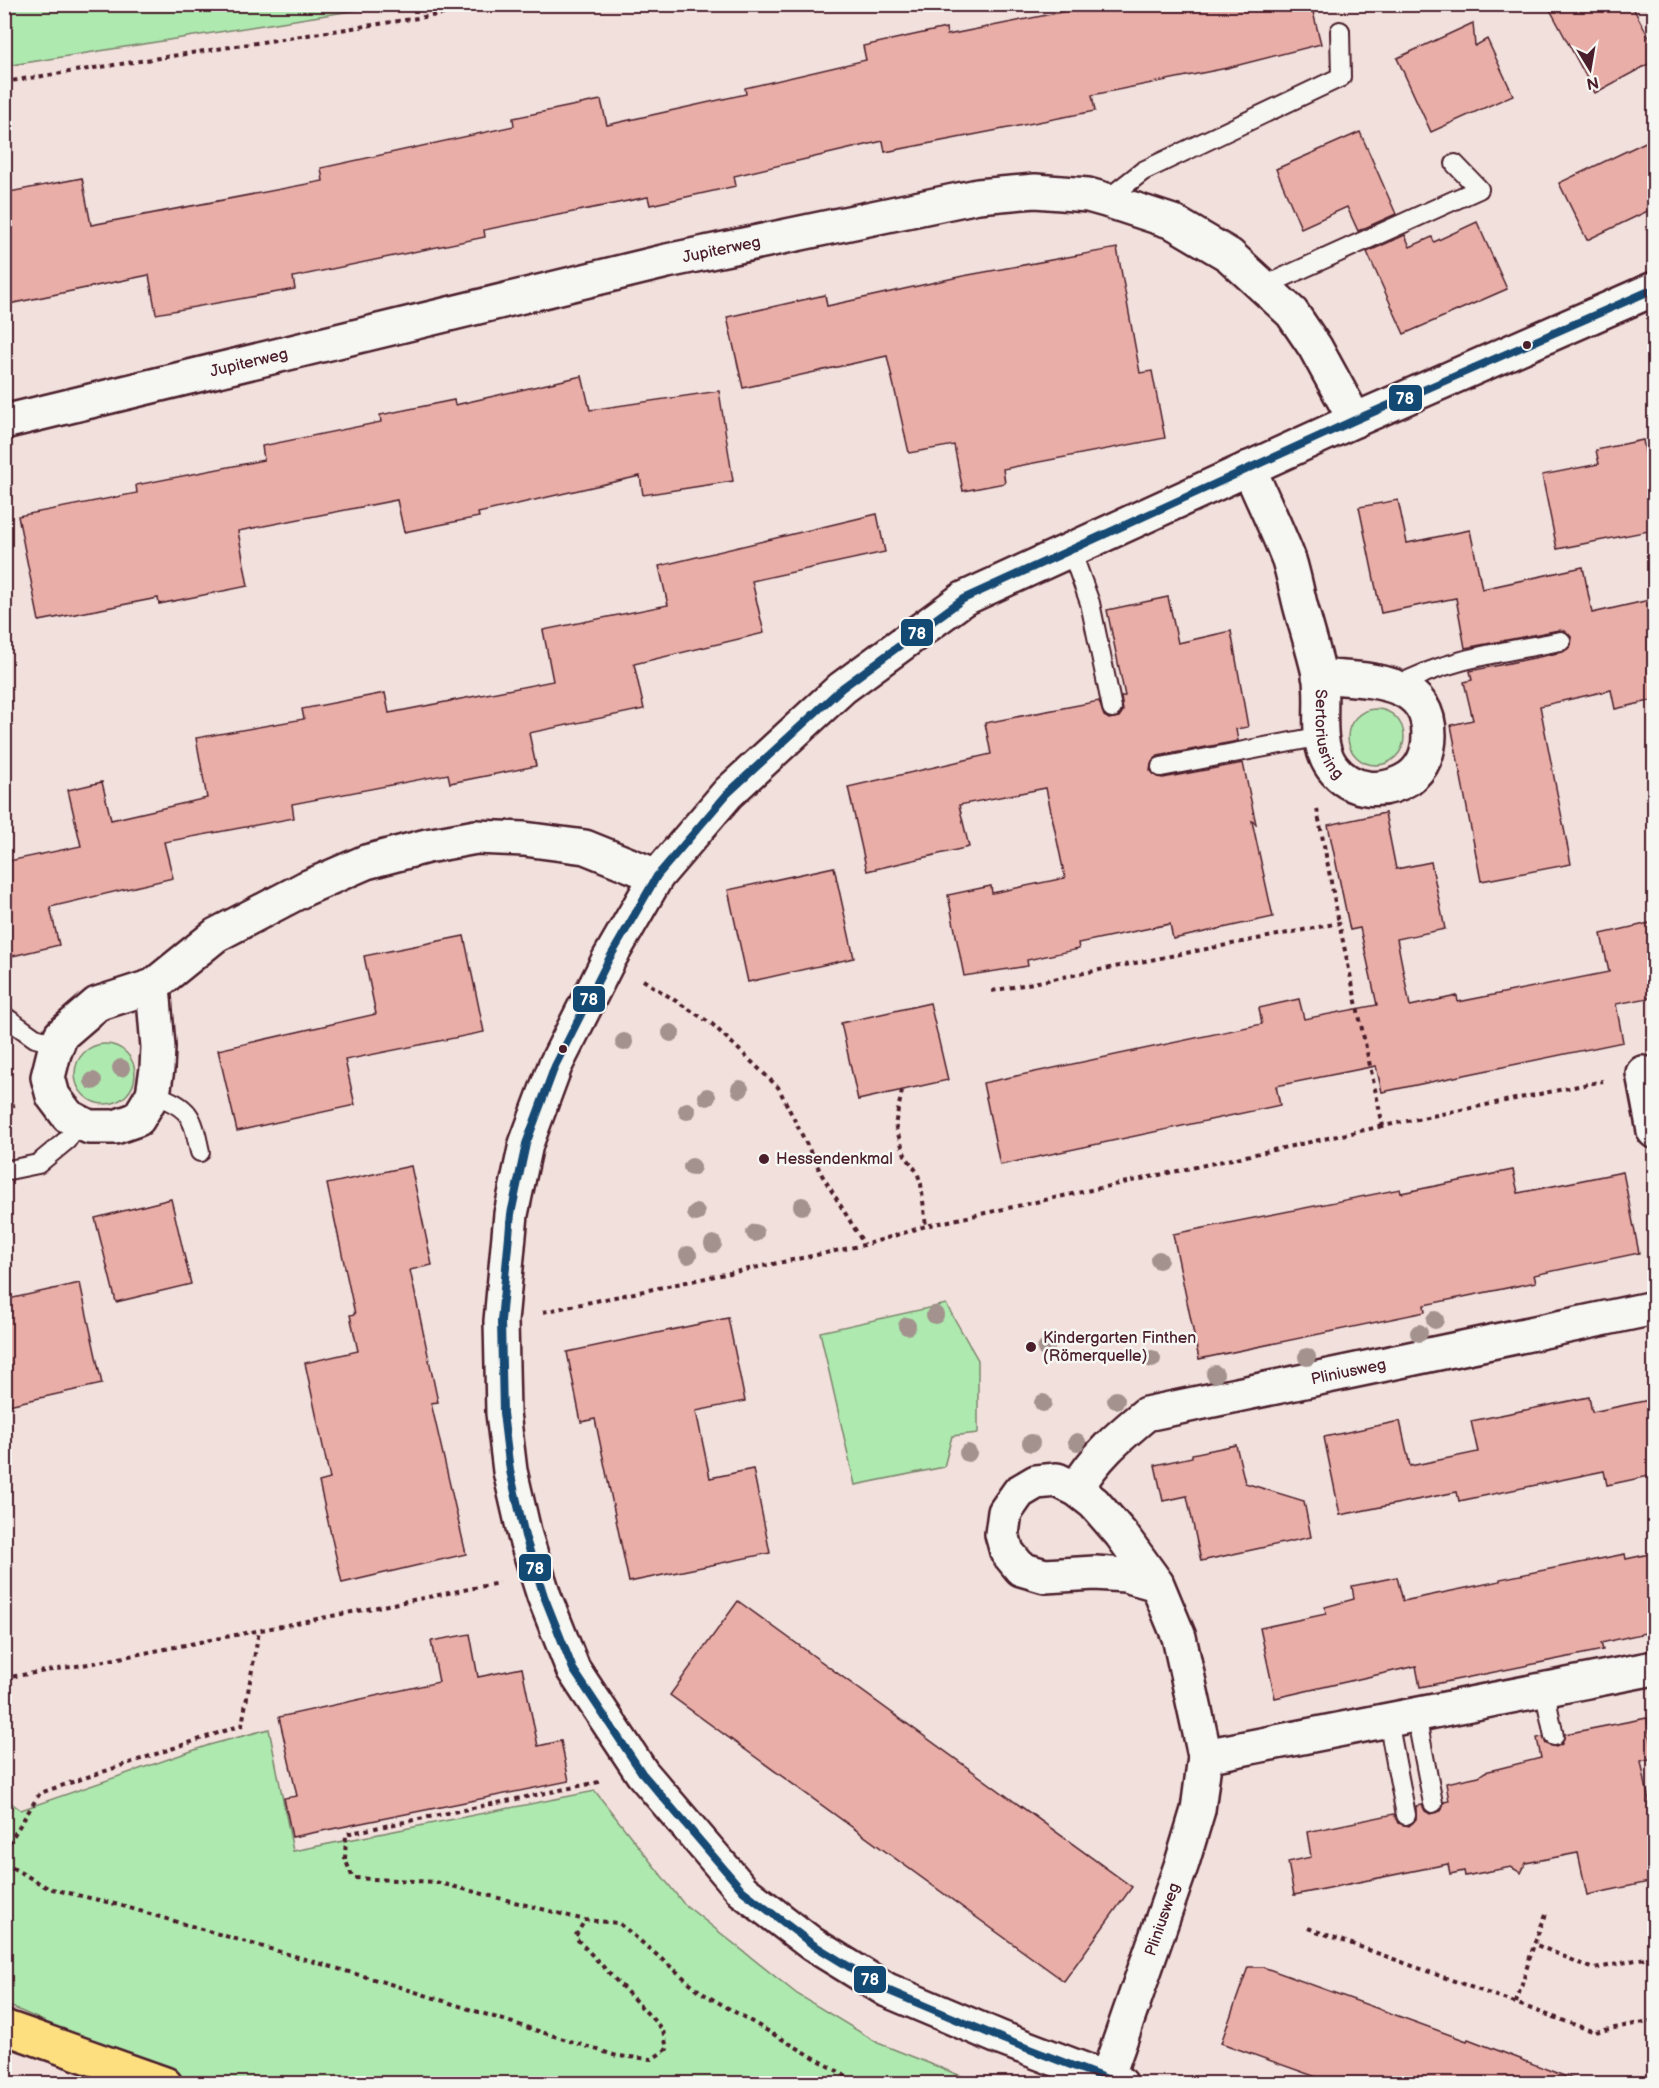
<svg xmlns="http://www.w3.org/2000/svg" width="1659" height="2088" font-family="'Balsamiq Sans',sans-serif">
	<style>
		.green { fill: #aee9af; stroke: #7c846d; stroke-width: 1.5 }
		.building { fill: #e9aea7; stroke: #4a1f2b; stroke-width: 1.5 }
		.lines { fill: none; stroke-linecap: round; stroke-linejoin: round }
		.service-casing { stroke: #4a1f2b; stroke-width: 22 }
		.minor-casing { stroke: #4a1f2b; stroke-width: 38 }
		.motorway-casing { stroke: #4a1f2b; stroke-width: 38 }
		.path { stroke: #4a1f2b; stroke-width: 4; stroke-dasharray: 4.5 4.5; stroke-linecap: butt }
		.service { stroke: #f6f6f2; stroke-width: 18 }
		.minor { stroke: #f6f6f2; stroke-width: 33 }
		.motorway { stroke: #fedf80; stroke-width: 33 }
		.bus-1-casing { stroke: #f6f6f2; stroke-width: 12 }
		.bus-1 { stroke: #124a73; stroke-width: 8 }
		.tree { fill: #a3928d }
		.bus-dot { fill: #4a1f2b; stroke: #f6f6f2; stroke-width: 2 }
		.labels { text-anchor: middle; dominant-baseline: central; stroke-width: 5; stroke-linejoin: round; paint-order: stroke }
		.street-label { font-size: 16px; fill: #4a1f2b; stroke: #f6f6f2 }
		.poi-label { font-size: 16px; fill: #4a1f2b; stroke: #f6f6f2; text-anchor: start }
		.line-badge { stroke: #f6f6f2; stroke-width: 2 }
		.badge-label { font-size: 16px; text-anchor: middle; font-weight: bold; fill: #fff }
	</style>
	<rect width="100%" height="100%" fill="#f2e0dc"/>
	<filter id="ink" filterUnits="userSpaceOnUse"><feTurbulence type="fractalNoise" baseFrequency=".0167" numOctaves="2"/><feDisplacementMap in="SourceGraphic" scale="12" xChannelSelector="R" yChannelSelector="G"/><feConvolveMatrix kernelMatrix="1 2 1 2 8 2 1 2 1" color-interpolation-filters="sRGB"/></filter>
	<g filter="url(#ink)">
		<!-- green -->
		<g class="green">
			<path d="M 5,4 L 389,4 L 389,5 L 5,66 Z"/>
			<circle cx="1376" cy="737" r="28"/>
			<circle cx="105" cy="1074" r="30"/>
			<path d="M 946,1304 L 978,1360 L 978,1433 L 952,1436 L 944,1467 L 855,1485 L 820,1332 Z"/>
			<path d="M 269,1729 L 293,1851 L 595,1791 L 683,1903 L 797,1994 L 878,2043 L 979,2083 L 195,2083 L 163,2074 L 5,2004 L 4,1798 L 21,1810 L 209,1745 Z"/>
		</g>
		<!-- building -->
		<g class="building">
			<path d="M 1102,4 L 1311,4 L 1321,44 L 1227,68 L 1092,95 L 1095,111 L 885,152 L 883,141 L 734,176 L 736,186 L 650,205 L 648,197 L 484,230 L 485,237 L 293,277 L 295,289 L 156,314 L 149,275 L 4,305 L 4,193 L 82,178 L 91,225 L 323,181 L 321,168 L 514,126 L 513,118 L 601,100 L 607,125 L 746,94 L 745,88 L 866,60 L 863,46 L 946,28 L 947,35 Z"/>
			<path d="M 1547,4 L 1631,4 L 1654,47 L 1654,61 L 1595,93 Z"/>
			<path d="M 1473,23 L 1475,46 L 1487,39 L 1513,95 L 1431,132 L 1397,58 Z"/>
			<path d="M 1360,132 L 1396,214 L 1358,231 L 1347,207 L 1301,228 L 1276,169 Z"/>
			<path d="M 1654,138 L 1654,208 L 1587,240 L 1559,183 Z"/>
			<path d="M 1477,222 L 1507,289 L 1404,334 L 1367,252 L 1405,235 L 1410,247 L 1432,237 L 1434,242 Z"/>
			<path d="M 1117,248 L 1140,373 L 1152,371 L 1165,438 L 1003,469 L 1005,483 L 963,491 L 954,445 L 909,453 L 887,356 L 743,388 L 727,317 L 825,295 L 827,306 L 963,276 Z"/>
			<path d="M 582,376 L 590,410 L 719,391 L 733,481 L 643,495 L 640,476 L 478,513 L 479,517 L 404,532 L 397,500 L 238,531 L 248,586 L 159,604 L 158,598 L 39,621 L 18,516 L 137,493 L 136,485 L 264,460 L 262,446 L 381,422 L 380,415 L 454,400 L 455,405 Z"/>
			<path d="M 1643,440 L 1654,500 L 1654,530 L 1557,549 L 1542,475 L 1599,464 L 1596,450 Z"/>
			<path d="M 1398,500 L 1407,543 L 1470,530 L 1482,589 L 1583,567 L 1592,613 L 1654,599 L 1654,700 L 1615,709 L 1611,690 L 1540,706 L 1571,864 L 1481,881 L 1451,725 L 1473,720 L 1464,682 L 1472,680 L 1470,671 L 1563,652 L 1571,645 L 1572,638 L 1565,631 L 1559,630 L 1465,648 L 1456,598 L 1381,613 L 1359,507 Z"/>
			<path d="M 877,514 L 885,552 L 752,581 L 764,633 L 634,664 L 644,709 L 529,733 L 536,766 L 450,783 L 448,774 L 292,804 L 294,818 L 164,842 L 173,878 L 50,907 L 59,945 L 4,958 L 4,862 L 81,846 L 68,790 L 102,782 L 111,820 L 207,798 L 196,738 L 304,719 L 302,709 L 385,693 L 389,713 L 553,681 L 543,630 L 668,605 L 659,566 Z"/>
			<path d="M 1168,597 L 1178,643 L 1231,631 L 1248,727 L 1236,729 L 1238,741 L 1158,756 L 1151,763 L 1150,770 L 1157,777 L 1163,778 L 1243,763 L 1256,824 L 1252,821 L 1273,917 L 1173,939 L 1170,924 L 1078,943 L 1079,949 L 1027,960 L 1028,966 L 964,976 L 948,895 L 991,886 L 992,893 L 1065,878 L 1046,788 L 959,805 L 969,847 L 867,871 L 848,787 L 991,754 L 985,723 L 1099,701 L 1104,716 L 1109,719 L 1119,717 L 1123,711 L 1121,697 L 1125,696 L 1107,610 Z"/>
			<path d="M 1385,813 L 1396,869 L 1431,862 L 1445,929 L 1397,939 L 1410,1006 L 1457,996 L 1458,1002 L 1609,972 L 1601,934 L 1654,922 L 1654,997 L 1616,1004 L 1623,1042 L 1382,1092 L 1376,1066 L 1276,1086 L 1280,1105 L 1000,1165 L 983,1083 L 1262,1024 L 1259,1008 L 1299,999 L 1304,1019 L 1377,1005 L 1360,928 L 1350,930 L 1328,825 Z"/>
			<path d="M 834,867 L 854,958 L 748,982 L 728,890 Z"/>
			<path d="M 464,936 L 484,1032 L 345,1060 L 355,1105 L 237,1131 L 218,1050 L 376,1014 L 364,956 Z"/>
			<path d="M 930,1003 L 948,1080 L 858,1100 L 841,1023 Z"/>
			<path d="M 411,1166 L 432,1265 L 410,1270 L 438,1402 L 431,1403 L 466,1554 L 342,1583 L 319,1482 L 330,1479 L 305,1363 L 358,1351 L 350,1315 L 355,1314 L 327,1184 Z"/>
			<path d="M 1513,1170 L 1518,1193 L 1623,1172 L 1639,1253 L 1534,1275 L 1536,1282 L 1424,1305 L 1425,1312 L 1199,1359 L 1173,1234 L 1400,1189 L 1401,1193 Z"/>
			<path d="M 171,1199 L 191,1284 L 116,1302 L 95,1218 Z"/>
			<path d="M 80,1283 L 102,1384 L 4,1406 L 4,1300 Z"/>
			<path d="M 728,1318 L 745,1401 L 696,1411 L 710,1478 L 753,1469 L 770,1553 L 629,1582 L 595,1419 L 581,1422 L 567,1352 Z"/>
			<path d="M 1589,1397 L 1592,1412 L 1654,1399 L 1654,1475 L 1607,1485 L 1604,1471 L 1459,1501 L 1457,1492 L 1340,1515 L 1324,1437 L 1400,1421 L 1410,1466 L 1478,1452 L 1471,1421 Z"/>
			<path d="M 1236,1445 L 1245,1483 L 1304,1501 L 1311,1537 L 1201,1561 L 1187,1496 L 1163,1501 L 1155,1465 L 1192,1457 L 1192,1454 Z"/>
			<path d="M 1654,1553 L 1654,1631 L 1601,1643 L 1603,1650 L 1420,1687 L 1416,1666 L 1275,1698 L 1260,1628 L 1326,1614 L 1325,1607 L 1354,1599 L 1352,1586 L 1397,1577 L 1403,1601 L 1500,1581 L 1500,1579 L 1625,1554 L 1626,1559 Z"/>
			<path d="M 738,1601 L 1132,1887 L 1064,1981 L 670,1695 Z"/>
			<path d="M 470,1634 L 478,1677 L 522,1668 L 538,1746 L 561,1741 L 569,1781 L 292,1837 L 284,1798 L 297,1796 L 279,1717 L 439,1682 L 431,1641 Z"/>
			<path d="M 1647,1718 L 1654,1758 L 1641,1761 L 1654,1826 L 1654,1881 L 1587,1895 L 1578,1853 L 1526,1863 L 1521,1873 L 1511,1867 L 1465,1876 L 1464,1871 L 1450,1874 L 1448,1864 L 1294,1895 L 1288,1862 L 1311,1857 L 1307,1832 L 1394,1814 L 1398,1823 L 1409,1826 L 1416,1819 L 1416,1806 L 1422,1805 L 1425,1811 L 1430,1814 L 1441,1811 L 1444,1802 L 1449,1801 L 1446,1783 L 1479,1776 L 1485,1772 L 1541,1758 L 1537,1738 L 1543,1737 L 1546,1744 L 1556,1747 L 1562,1744 L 1565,1734 Z"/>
			<path d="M 1248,1967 L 1263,1967 L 1467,2041 L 1468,2039 L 1575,2080 L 1575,2084 L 1336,2084 L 1221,2043 Z"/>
		</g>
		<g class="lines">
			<!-- service casing -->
			<g class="service-casing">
				<g id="service">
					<path d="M 1106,200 L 1143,171 L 1341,77 L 1340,31"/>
					<path d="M 1264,286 L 1479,189 L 1455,164"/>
					<path d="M 1071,550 L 1090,603 L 1112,708"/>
					<path d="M 1397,686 C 1448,658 1505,652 1561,641"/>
					<path d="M 1161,767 L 1322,736"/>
					<path d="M 4,1016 L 35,1038 L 57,1044"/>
					<path d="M 153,1094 C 191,1108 192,1115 200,1152"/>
					<path d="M 4,1171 L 38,1164 L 67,1140 L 79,1122"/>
					<path d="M 1544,1689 L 1554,1736"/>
					<path d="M 1416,1715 L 1433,1803"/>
					<path d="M 1388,1720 L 1406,1815"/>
				</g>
			</g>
			<!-- minor casing -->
			<g class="minor-casing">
				<g id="minor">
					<path id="s1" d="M 4,422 L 667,261 L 978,196 L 1035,191 L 1088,195 L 1106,200 L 1173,222 L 1229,255 L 1292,313 L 1315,347 L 1355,420"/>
					<path id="s2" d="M 1249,468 C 1262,499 1277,529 1289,560 C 1294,576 1297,593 1301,608 C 1307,630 1314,652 1319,674 C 1325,704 1313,741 1332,767 C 1351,793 1384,794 1409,778 C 1423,768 1429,751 1429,735 C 1429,675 1361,681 1319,676"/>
					<path d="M 153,986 L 97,1004 L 61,1035 L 54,1053 L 48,1077 L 53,1096 L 68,1116 L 89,1127 L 115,1127 L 138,1119 L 153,1094 L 157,1069 L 158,1047 L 153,986 L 216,935 L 306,888 L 366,862 L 427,846 L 476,837 L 524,839 L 585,847 L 657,876"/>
					<path d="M 1643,1073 L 1654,1131"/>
					<path id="s3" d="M 1076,1489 C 1096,1456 1116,1439 1146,1414 L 1654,1308"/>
					<path d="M 1205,1756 L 1654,1668"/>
					<path id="s4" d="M 1107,2078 L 1182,1863 L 1198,1810 L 1205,1756 L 1179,1637 L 1157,1584 L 1121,1534 L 1094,1503 L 1076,1489 L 1057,1480 L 1036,1482 L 1019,1492 L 1005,1512 L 1002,1534 L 1007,1552 L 1021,1569 L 1045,1576 L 1095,1573 L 1125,1575 L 1157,1584"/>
					<path d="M 1121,2084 L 1003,2039 L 887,1990 L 812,1944 L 743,1891 L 642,1773 L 573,1669 L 544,1596 L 525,1536 L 510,1471 L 503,1413 L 501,1321 L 511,1214 L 526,1144 L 555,1066 L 609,959 L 657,876 L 728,793 L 842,688 L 963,599 L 1355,420 L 1654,289"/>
				</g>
			</g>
			<!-- motorway casing -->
			<g class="motorway-casing">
				<path id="motorway" d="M 4,2027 L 165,2084"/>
			</g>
			<!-- path -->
			<g class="path">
				<path d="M 4,82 L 508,4"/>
				<path d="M 1317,809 L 1339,923"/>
				<path d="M 643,980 L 712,1024 L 778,1087 L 822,1175 L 864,1244"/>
				<path d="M 992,991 L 1339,923 L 1383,1126 L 1603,1081"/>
				<path d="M 902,1091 L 895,1125 L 905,1155 L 917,1172 L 921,1184 L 926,1226"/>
				<path d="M 4,1107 L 15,1105"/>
				<path d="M 543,1312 L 864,1245 L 926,1226 L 1383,1126"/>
				<path d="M 4,1678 L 94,1663 L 499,1583"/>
				<path d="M 599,1782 L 346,1834 L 345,1859 L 353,1878 L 436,1882 L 585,1920 L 619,1923 L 702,1993 L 860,2084"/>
				<path d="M 4,1851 L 40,1793 L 242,1725 L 259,1631"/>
				<path d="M 4,1863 L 48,1888 L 119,1905 L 387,1983 L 617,2056 L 652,2059 L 667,2049 L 663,2030 L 575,1937 L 585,1920"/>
				<path d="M 1546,1914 L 1534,1944 L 1594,1969 L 1654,1956"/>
				<path d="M 1308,1928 L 1595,2032 L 1654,2020"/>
				<path d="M 1516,2003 L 1534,1944"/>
			</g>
			<!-- service -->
			<use href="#service" class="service"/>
			<!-- minor -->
			<use href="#minor" class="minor"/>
			<!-- motorway -->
			<use href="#motorway" class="motorway"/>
			<!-- bus-1 casing -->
			<g class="bus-1-casing">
				<path id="bus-1" d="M 1120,2084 L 1003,2039 L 887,1990 L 812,1944 L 743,1891 L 642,1773 L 573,1669 L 544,1596 L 525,1536 L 510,1471 L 503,1413 L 501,1321 L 511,1214 L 526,1144 L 555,1066 L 609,959 L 657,876 L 728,793 L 842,688 L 963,599 L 1355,420 L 1654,289"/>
			</g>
			<!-- bus-1 -->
			<use href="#bus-1" class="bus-1"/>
		</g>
		<!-- trees -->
		<g class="tree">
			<circle cx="671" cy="1033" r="9"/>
			<circle cx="624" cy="1042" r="9"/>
			<circle cx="121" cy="1068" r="9"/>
			<circle cx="93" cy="1081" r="9"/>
			<circle cx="740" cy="1089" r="9"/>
			<circle cx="707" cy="1097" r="9"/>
			<circle cx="687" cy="1111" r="9"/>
			<circle cx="692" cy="1167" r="9"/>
			<circle cx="802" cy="1206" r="9"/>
			<circle cx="696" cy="1213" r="9"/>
			<circle cx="755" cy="1233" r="9"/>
			<circle cx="713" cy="1244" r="9"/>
			<circle cx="688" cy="1255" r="9"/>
			<circle cx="1159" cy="1260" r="9"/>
			<circle cx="935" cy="1315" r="9"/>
			<circle cx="1435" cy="1320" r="9"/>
			<circle cx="907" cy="1326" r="9"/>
			<circle cx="1419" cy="1333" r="9"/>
			<circle cx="1046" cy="1349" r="9"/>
			<circle cx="1307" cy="1357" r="9"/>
			<circle cx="1152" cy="1359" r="9"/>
			<circle cx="1215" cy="1374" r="9"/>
			<circle cx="1116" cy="1400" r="9"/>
			<circle cx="1043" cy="1403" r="9"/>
			<circle cx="1077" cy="1442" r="9"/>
			<circle cx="1031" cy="1443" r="9"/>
			<circle cx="968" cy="1453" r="9"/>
		</g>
	</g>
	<!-- markers -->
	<g class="bus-dot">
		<circle cx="1527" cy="345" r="5"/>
		<circle cx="563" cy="1049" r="5"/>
		<circle cx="764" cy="1159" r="6"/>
		<circle cx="1031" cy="1347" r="6"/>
	</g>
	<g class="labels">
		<!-- street labels -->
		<g class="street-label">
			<text stroke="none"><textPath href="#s1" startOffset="738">Jupiterweg</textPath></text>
			<text stroke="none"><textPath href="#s1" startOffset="252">Jupiterweg</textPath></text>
			<text stroke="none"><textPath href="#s2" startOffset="280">Sertoriusring</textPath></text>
			<text stroke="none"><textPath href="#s3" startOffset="310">Pliniusweg</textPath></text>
			<text stroke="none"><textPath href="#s4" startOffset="168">Pliniusweg</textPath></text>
		</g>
		<!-- poi labels -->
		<g class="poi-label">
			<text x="776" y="1159">Hessendenkmal</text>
			<text x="1043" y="1338">Kindergarten Finthen<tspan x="1043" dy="18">(Römerquelle)</tspan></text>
		</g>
	</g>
	<g class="line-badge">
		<rect x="1388" y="384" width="35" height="28" rx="6" fill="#124a73"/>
		<rect x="900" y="618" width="34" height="29" rx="6" fill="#124a73"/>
		<rect x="572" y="985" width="34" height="28" rx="6" fill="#124a73"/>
		<rect x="518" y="1553" width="34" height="29" rx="6" fill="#124a73"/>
		<rect x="853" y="1965" width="34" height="29" rx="6" fill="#124a73"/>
	</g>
	<g class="badge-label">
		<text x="1405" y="404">78</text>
		<text x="917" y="639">78</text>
		<text x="589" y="1005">78</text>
		<text x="535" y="1574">78</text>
		<text x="870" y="1985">78</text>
	</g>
	<!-- margin -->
	<rect width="1659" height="2088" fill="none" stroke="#f6f6f2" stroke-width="24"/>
	<rect x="12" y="12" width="1635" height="2064" fill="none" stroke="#4a1f2b" stroke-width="2" filter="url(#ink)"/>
	<!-- north arrow -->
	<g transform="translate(1590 69) rotate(169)" stroke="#f6f6f2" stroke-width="4.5" paint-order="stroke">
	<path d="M0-4.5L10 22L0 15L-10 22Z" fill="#4a1f2b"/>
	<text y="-9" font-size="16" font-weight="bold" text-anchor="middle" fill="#4a1f2b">N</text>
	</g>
</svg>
